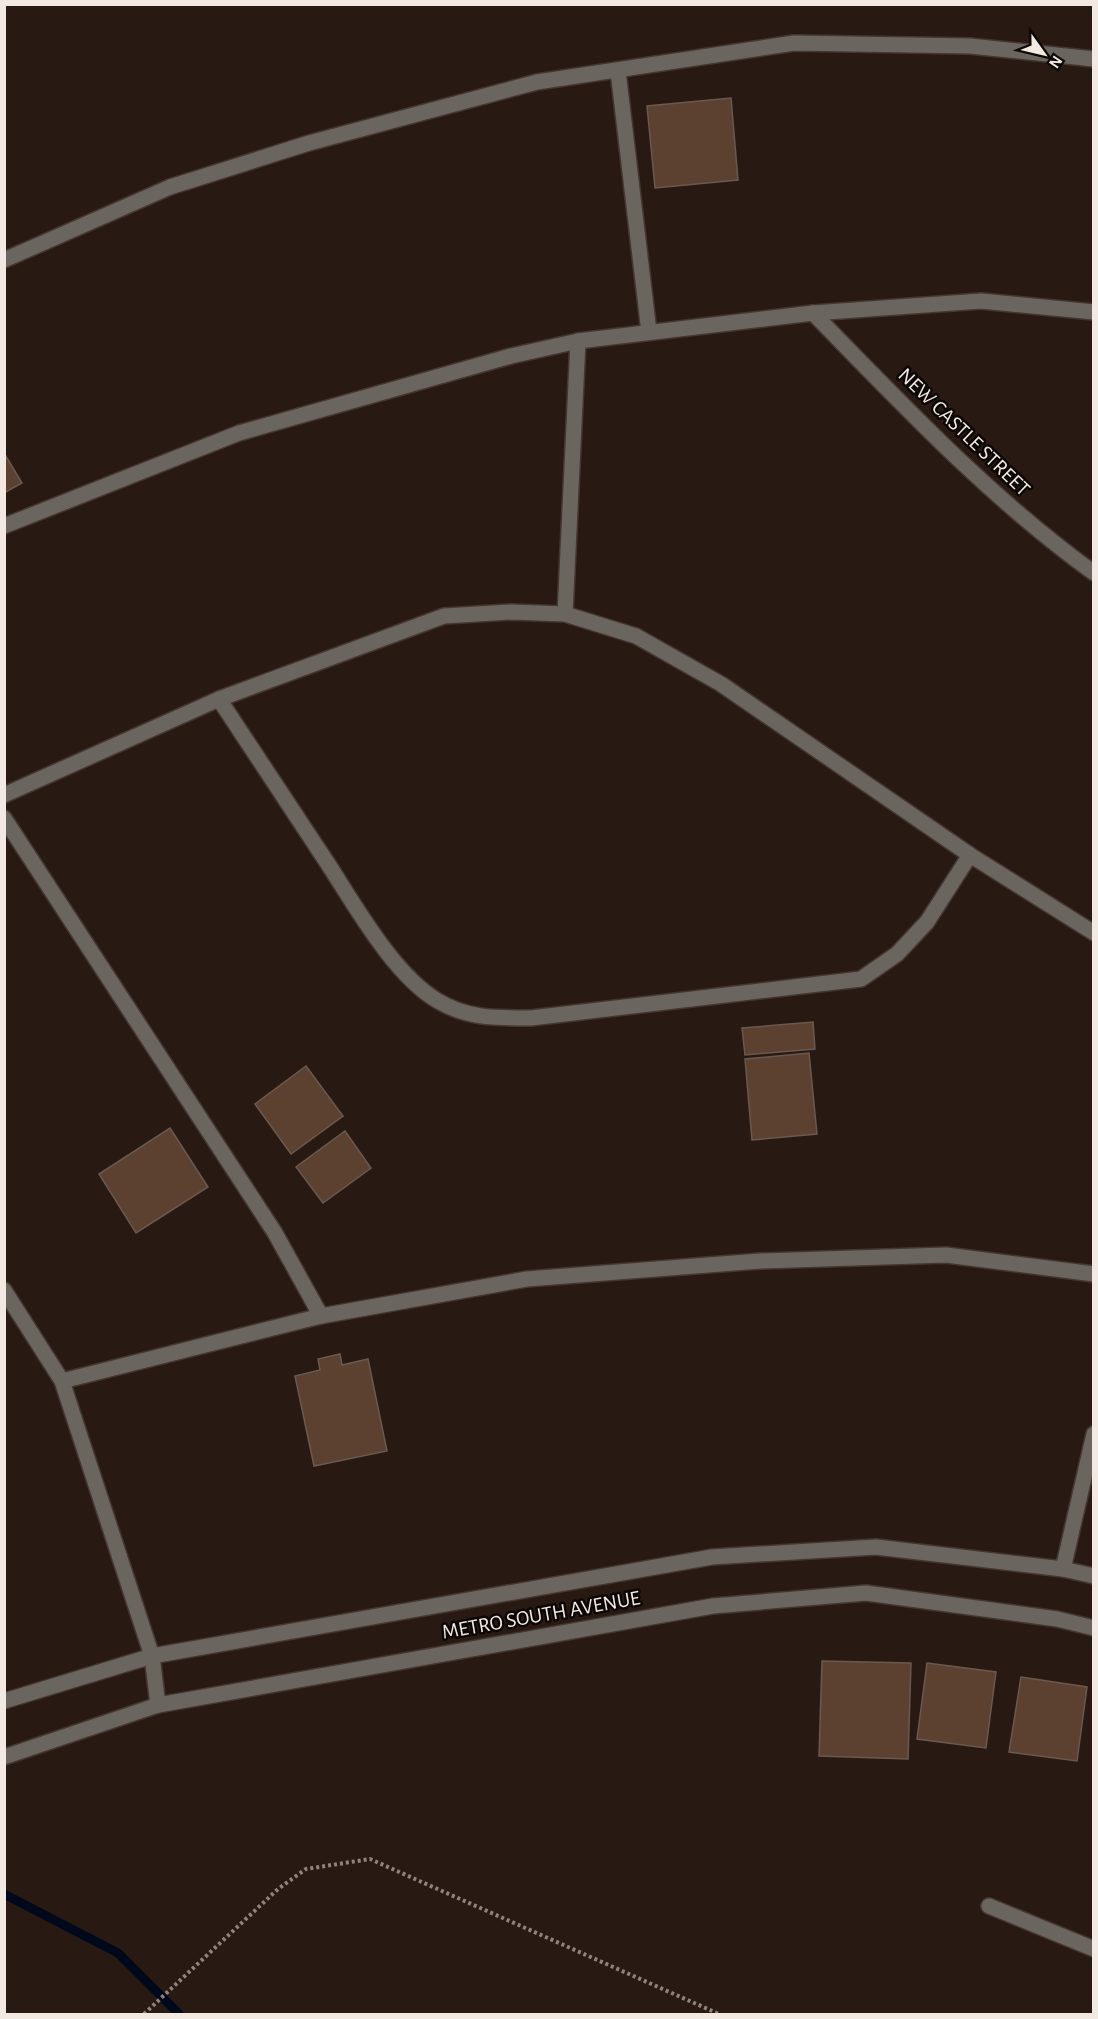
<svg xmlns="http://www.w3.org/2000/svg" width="1098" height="2019" font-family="'Alegreya Sans',sans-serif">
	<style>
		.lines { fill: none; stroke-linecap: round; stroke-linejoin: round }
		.stream { stroke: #00091b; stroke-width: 9 }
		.building { fill: #5c4030; stroke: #6a5950; stroke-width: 1.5 }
		.minor-casing { stroke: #44372f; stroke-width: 18 }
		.tertiary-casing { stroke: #44372f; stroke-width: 18 }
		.path { stroke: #8f847d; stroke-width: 4; stroke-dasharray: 3 3; stroke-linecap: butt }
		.minor { stroke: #6b655f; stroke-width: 15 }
		.tertiary { stroke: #6b655f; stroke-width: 15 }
		.labels { text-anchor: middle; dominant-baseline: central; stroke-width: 5; stroke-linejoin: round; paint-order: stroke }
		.street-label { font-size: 21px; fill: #f2e9e3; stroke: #0c0704 }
	</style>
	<rect width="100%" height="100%" fill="#281a12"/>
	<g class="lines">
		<!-- stream -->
		<path class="stream" d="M 4,1894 L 118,1953 L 179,2014"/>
	</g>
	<!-- building -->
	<g class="building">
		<path d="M 731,98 L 738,180 L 655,188 L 647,106 Z"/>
		<path d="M 4,453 L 22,483 L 4,493 Z"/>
		<path d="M 813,1022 L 815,1049 L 745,1055 L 742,1028 Z"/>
		<path d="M 809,1053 L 817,1134 L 752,1140 L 745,1059 Z"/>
		<path d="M 306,1066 L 343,1116 L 291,1154 L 255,1104 Z"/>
		<path d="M 170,1128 L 208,1187 L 136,1233 L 99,1174 Z"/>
		<path d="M 345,1131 L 371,1168 L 323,1203 L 296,1167 Z"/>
		<path d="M 340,1354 L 342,1365 L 368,1359 L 387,1451 L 314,1466 L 295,1376 L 320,1370 L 318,1359 Z"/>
		<path d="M 822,1661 L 911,1663 L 908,1759 L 819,1756 Z"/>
		<path d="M 927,1663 L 996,1672 L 986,1748 L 917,1739 Z"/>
		<path d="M 1021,1677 L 1087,1687 L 1077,1761 L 1009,1752 Z"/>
	</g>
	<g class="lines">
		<!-- minor casing -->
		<g class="minor-casing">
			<g id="minor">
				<path d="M 618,71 L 649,332"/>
				<path d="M 4,260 L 170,187 L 309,143 L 537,82 L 794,43 L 970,46 L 1094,59"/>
				<path d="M 813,313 C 902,404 990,498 1094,573"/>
				<path d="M 4,526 L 239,433 L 511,356 L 578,341 L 813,313 L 981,301 L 1094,312"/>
				<path d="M 565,614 L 578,341"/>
				<path d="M 219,699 C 256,755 293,811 330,867 C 357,909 395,976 438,1001 C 468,1019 497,1018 531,1018 L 861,979 L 897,954 L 927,922 L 970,855"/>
				<path d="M 4,795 L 219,699 L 444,616 L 511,612 L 565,614 L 636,636 L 721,684 L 970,855 L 1094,933"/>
				<path d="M 4,818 L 275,1233 L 321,1316"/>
				<path d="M 4,1290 L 62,1381 L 152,1656 L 158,1705"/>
				<path d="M 62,1381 L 321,1316 L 527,1279 L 760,1261 L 946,1255 L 1094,1274"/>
				<path d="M 1063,1569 L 1094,1434"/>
				<path d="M 989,1906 L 1094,1949"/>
			</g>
		</g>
		<!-- tertiary casing -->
		<g class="tertiary-casing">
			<g id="tertiary">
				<path d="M 4,1701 L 152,1656 L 712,1557 L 876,1547 L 1063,1569 L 1094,1576"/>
				<path d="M 4,1757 L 158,1705 L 713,1606 L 866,1593 L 1057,1619 L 1094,1628"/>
			</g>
		</g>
		<!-- path -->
		<path class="path" d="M 144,2014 L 278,1889 L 306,1869 L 370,1859 L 719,2014"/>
		<!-- minor -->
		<use href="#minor" class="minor"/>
		<!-- tertiary -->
		<use href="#tertiary" class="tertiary"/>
	</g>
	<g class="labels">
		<!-- street labels -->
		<g class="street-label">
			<text transform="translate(964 432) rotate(44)">NEW CASTLE STREET</text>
			<text transform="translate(541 1615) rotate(-10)">METRO SOUTH AVENUE</text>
		</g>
	</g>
	<!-- border -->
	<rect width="1098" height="2019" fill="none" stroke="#f2e9e3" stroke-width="12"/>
	<!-- north arrow -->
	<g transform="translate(1044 54) rotate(124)" stroke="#0c0704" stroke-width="4.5" paint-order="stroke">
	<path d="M0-4.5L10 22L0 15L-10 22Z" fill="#f2e9e3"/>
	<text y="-9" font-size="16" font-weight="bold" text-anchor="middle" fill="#f2e9e3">N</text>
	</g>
</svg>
